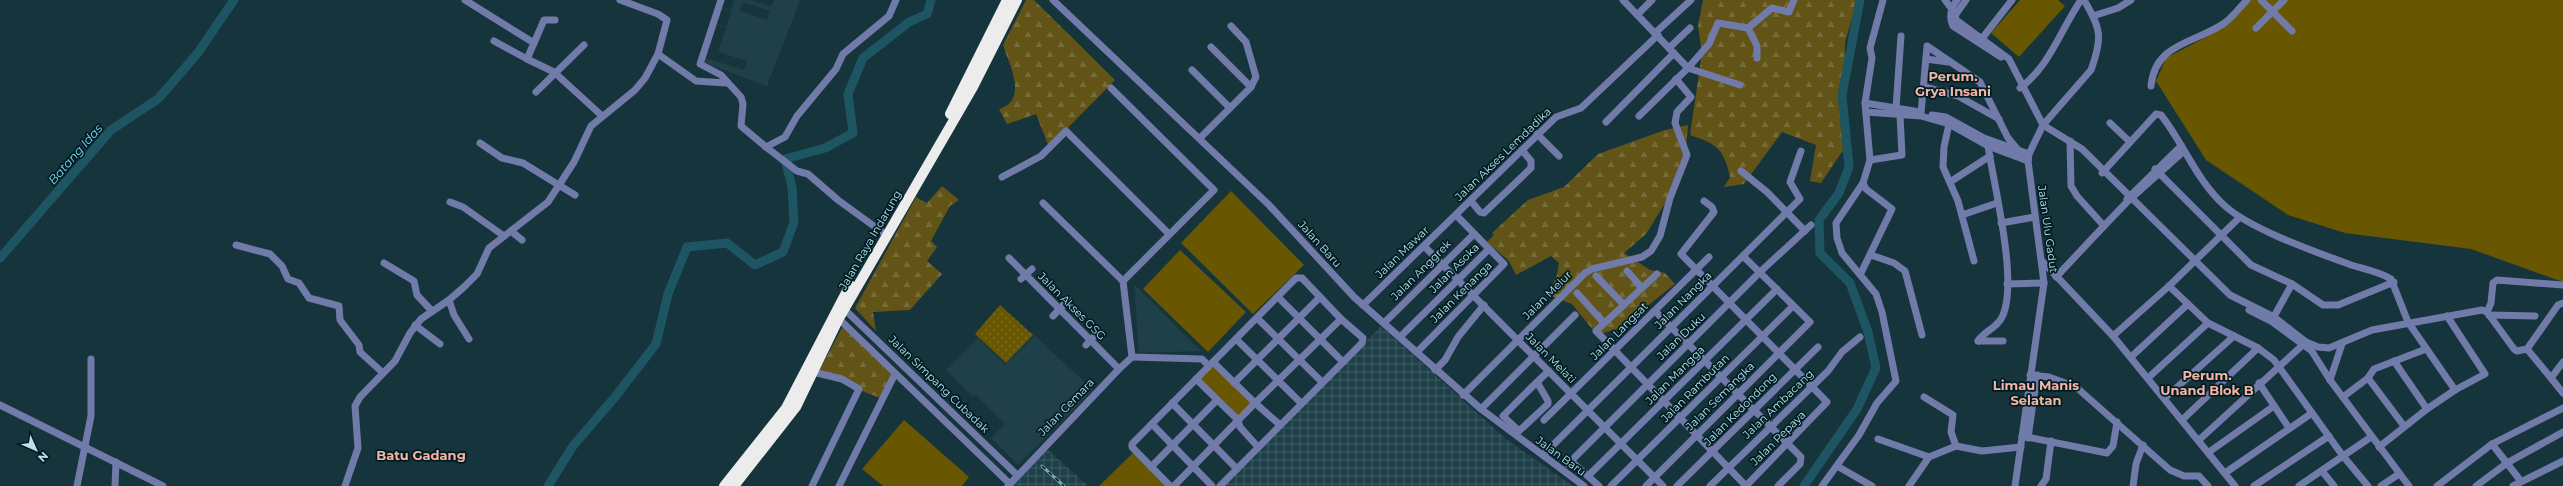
<svg xmlns="http://www.w3.org/2000/svg" width="2563" height="486" font-family="Montserrat,sans-serif">
	<style>
		.built { fill: #1f4048; fill-rule: evenodd }
		.industrial { fill: url(#industrial-grid) }
		.grass { fill: #685600 }
		.forest { fill: url(#forest-firs) }
		.park { fill: url(#park-dots) }
		.lines { fill: none; stroke-linecap: round; stroke-linejoin: round }
		.river { stroke: #1e5562; stroke-width: 9 }
		.minor { stroke: #717ba9; stroke-width: 7 }
		.highway { stroke: #ececec; stroke-width: 10 }
		.rail-casing { stroke: #81a7b1; stroke-width: 3 }
		.rail { stroke: #001c22; stroke-width: 1.5; stroke-dasharray: 4.5; stroke-linecap: butt }
		.labels { text-anchor: middle; dominant-baseline: central; stroke-width: 3.5; stroke-linejoin: round; paint-order: stroke }
		.street-label { font-size: 11px; fill: #b7e1ed; stroke: #001c22 }
		.water-label { font-size: 12px; font-style: italic; fill: #74def7; stroke: #001c22 }
		.quarter-label { font-size: 13px; font-weight: bold; fill: #f6b5a4; stroke: #001c22 }
	</style>
	<defs>
		<pattern id="industrial-grid" width="8" height="8" patternUnits="userSpaceOnUse"><rect width="8" height="8" fill="#1f4048"/><path d="M0 4h8M4 0v8" fill="none" stroke="#3d5b63"/></pattern>
		<pattern id="forest-firs" width="22" height="20" patternUnits="userSpaceOnUse"><rect width="22" height="20" fill="#625417"/><path d="M5 1l3.5 6h-7zM16 11l3.5 6h-7z" fill="#766c39"/></pattern>
		<pattern id="park-dots" width="8" height="8" patternUnits="userSpaceOnUse"><rect width="8" height="8" fill="#685600"/><path d="M2 2h.1M6 6h.1" fill="none" stroke="#7b6e26" stroke-width="1.8" stroke-linecap="round"/></pattern>
	</defs>
	<rect width="100%" height="100%" fill="#16343b"/>
	<!-- built -->
	<g class="built">
		<path d="M 723,0 L 725,0 L 722,8 L 731,11 L 734,0 L 751,0 L 771,7 L 774,0 L 800,0 L 767,86 L 700,61 ZM 743,2 L 770,11 L 767,20 L 740,11 ZM 722,9 L 731,12 L 726,27 L 717,24 ZM 717,25 L 726,28 L 718,52 L 747,61 L 744,70 L 706,58 Z"/>
		<path d="M 1134,284 L 1201,351 L 1139,353 Z"/>
		<path d="M 1035,336 L 1093,390 L 1018,465 L 991,438 L 1005,424 L 976,395 L 973,397 L 946,370 L 978,338 L 1005,365 Z"/>
	</g>
	<!-- industrial -->
	<g class="industrial">
		<path d="M 1381,326 L 1506,439 L 1573,486 L 1222,486 Z"/>
		<path d="M 1044,446 L 1088,486 L 1009,486 Z"/>
	</g>
	<!-- grass -->
	<g class="grass">
		<path d="M 2020,0 L 2058,0 L 2065,6 L 2019,57 L 1991,33 Z"/>
		<path d="M 2247,0 L 2563,0 L 2563,282 L 2471,249 L 2345,233 L 2288,215 L 2206,160 L 2156,81 L 2166,58 L 2212,34 Z"/>
		<path d="M 1231,191 L 1304,265 L 1253,314 L 1181,243 Z"/>
		<path d="M 1180,250 L 1246,312 L 1208,352 L 1143,289 Z"/>
		<path d="M 1213,366 L 1251,404 L 1237,418 L 1200,379 Z"/>
		<path d="M 904,420 L 969,477 L 962,486 L 883,486 L 862,469 Z"/>
		<path d="M 1134,452 L 1168,486 L 1099,486 Z"/>
	</g>
	<!-- forest -->
	<g class="forest">
		<path d="M 1026,0 L 1034,0 L 1115,80 L 1049,147 L 1036,114 L 1007,124 L 999,109 C 1029,100 1009,64 1003,45 Z"/>
		<path d="M 1703,0 L 1857,0 L 1845,43 L 1843,150 L 1821,183 L 1810,181 L 1816,145 L 1782,132 L 1744,184 L 1724,187 L 1730,177 C 1724,149 1717,144 1690,135 L 1702,53 L 1698,26 Z"/>
		<path d="M 1688,125 L 1684,173 L 1646,234 L 1624,253 L 1650,270 L 1665,273 L 1675,284 L 1620,328 L 1597,335 L 1572,304 L 1548,295 L 1557,275 L 1559,263 L 1551,256 L 1516,275 L 1509,261 L 1487,242 L 1494,235 L 1492,233 L 1528,200 L 1564,187 L 1598,154 L 1665,130 Z"/>
		<path d="M 942,186 L 959,200 L 950,206 L 931,241 L 937,247 L 927,261 L 942,274 L 910,310 L 873,312 L 876,331 L 855,308 L 916,197 L 927,203 Z"/>
		<path d="M 844,324 L 894,372 L 880,398 L 862,391 L 861,387 L 819,371 Z"/>
	</g>
	<!-- park -->
	<path class="park" d="M 1000,305 L 1033,335 L 1006,363 L 975,334 Z"/>
	<g class="lines">
		<!-- river -->
		<g class="river">
			<path d="M 0,258 L 111,130 L 158,99 L 197,54 L 234,0"/>
			<path d="M 548,486 L 573,446 L 615,397 L 656,344 L 668,294 L 687,247 L 727,243 L 755,265 L 783,252 L 794,222 L 792,187 L 785,159 L 825,148 L 853,133 L 848,94 L 863,58 L 909,22 L 927,14 L 931,0"/>
			<path d="M 1804,486 L 1857,409 L 1876,368 L 1868,332 L 1850,283 L 1820,253 L 1819,220 L 1839,193 L 1849,167 L 1842,95 L 1860,0"/>
		</g>
		<!-- minor -->
		<g class="minor">
			<path d="M 465,0 L 534,43 L 527,59 L 554,72 L 601,115"/>
			<path d="M 721,0 L 700,64 L 721,75 L 741,97 L 743,104 L 741,126 L 766,147"/>
			<path d="M 1053,0 L 1269,205 L 1354,297 L 1481,409 L 1584,486"/>
			<path d="M 1623,0 L 1688,68 L 1639,116"/>
			<path d="M 1945,0 L 1951,8"/>
			<path d="M 1957,0 C 1951,8 1948,16 1953,26 L 2001,57"/>
			<path d="M 1966,0 L 1956,14 L 1955,19 L 2009,59 L 2043,125 L 2082,149 L 2230,295 L 2274,317 L 2306,342 L 2330,380 L 2409,486"/>
			<path d="M 2261,0 L 2292,31"/>
			<path d="M 1638,14 L 1652,0"/>
			<path d="M 2093,16 L 2118,8 L 2131,0"/>
			<path d="M 1231,26 L 1246,42 L 1256,77 L 1251,87"/>
			<path d="M 1748,28 L 1757,46 L 1757,58"/>
			<path d="M 2256,28 L 2284,0"/>
			<path d="M 1655,33 L 1691,0"/>
			<path d="M 494,41 L 527,59"/>
			<path d="M 1980,41 L 2012,0"/>
			<path d="M 534,43 L 544,20 L 555,20"/>
			<path d="M 1669,48 L 1690,28"/>
			<path d="M 658,54 L 696,81 L 726,83"/>
			<path d="M 1926,59 L 1948,62"/>
			<path d="M 1192,70 L 1229,107"/>
			<path d="M 1740,85 L 1688,68 L 1709,44 L 1718,23 L 1748,28 L 1772,8 L 1789,12 L 1794,0"/>
			<path d="M 2151,86 C 2155,43 2195,43 2223,24 C 2232,18 2239,8 2247,0"/>
			<path d="M 1925,87 L 1958,96 L 1999,119"/>
			<path d="M 1111,88 L 1214,190 L 1123,281"/>
			<path d="M 2020,88 C 2050,66 2061,29 2081,0"/>
			<path d="M 536,92 L 584,45"/>
			<path d="M 1865,103 L 1920,112"/>
			<path d="M 1896,108 L 1901,36"/>
			<path d="M 1866,112 L 1921,116 L 1949,124 L 1944,147 L 1943,167 L 1958,201 L 1974,261"/>
			<path d="M 1921,113 L 1927,46 L 1980,82 L 2008,138 L 2019,151"/>
			<path d="M 1932,115 L 1946,117 L 1984,138 L 2029,154"/>
			<path d="M 1606,122 L 1674,53"/>
			<path d="M 2110,123 L 2130,142"/>
			<path d="M 1949,124 L 1988,146 L 2028,161"/>
			<path d="M 1537,134 L 1559,156"/>
			<path d="M 1200,138 L 1251,87 L 1211,47"/>
			<path d="M 2070,141 L 2071,186 L 2077,196 L 2104,226 L 2126,203 L 2183,152"/>
			<path d="M 480,143 L 502,158 L 523,163 L 575,195"/>
			<path d="M 1870,160 L 1902,155 L 1900,115"/>
			<path d="M 2155,169 L 2251,265 L 2292,284 L 2323,305 L 2338,305 L 2394,282"/>
			<path d="M 1741,171 L 1767,192 L 1805,231"/>
			<path d="M 2102,173 L 2156,114 L 2161,115 C 2184,144 2196,180 2225,206 C 2252,230 2316,252 2351,265 C 2364,269 2380,272 2391,279 L 2408,322 L 2455,390"/>
			<path d="M 1002,177 L 1041,156 L 1066,131 L 1169,234"/>
			<path d="M 1950,182 L 1990,156"/>
			<path d="M 2127,199 L 2180,147"/>
			<path d="M 1471,201 L 1480,212 L 1484,213 L 1531,168 L 1531,161 L 1522,150"/>
			<path d="M 1704,201 L 1712,207 L 1714,212 L 1681,254 L 1827,402 L 1746,486"/>
			<path d="M 450,202 L 463,207 L 504,236"/>
			<path d="M 1043,203 L 1123,281 L 1132,357"/>
			<path d="M 1962,215 L 1997,203"/>
			<path d="M 2001,223 L 2035,217"/>
			<path d="M 511,231 L 522,240"/>
			<path d="M 882,232 L 838,200 L 808,174 L 797,171 L 766,147 L 785,137 L 797,116 L 836,69 L 843,54 L 889,16 L 896,0"/>
			<path d="M 236,245 L 270,254 L 282,266 L 288,279 L 299,283 L 309,298 L 339,306 L 340,320 L 359,345 L 360,352 L 383,373"/>
			<path d="M 1424,246 L 1663,486"/>
			<path d="M 1871,255 L 1894,263 L 1905,271 L 1922,335"/>
			<path d="M 1009,258 L 1119,369"/>
			<path d="M 2043,262 L 2113,336 L 2235,486"/>
			<path d="M 384,263 L 414,281 L 417,295 L 431,310"/>
			<path d="M 1627,271 L 1642,288"/>
			<path d="M 1861,273 L 1892,209 L 1866,189 L 1863,183"/>
			<path d="M 1657,274 L 1596,331 L 1746,486"/>
			<path d="M 1596,276 L 1624,305"/>
			<path d="M 2056,277 L 2104,226"/>
			<path d="M 1021,279 L 1032,269"/>
			<path d="M 2007,284 L 2044,283"/>
			<path d="M 2169,286 L 2208,323 L 2258,348 L 2274,360 L 2343,456 L 2368,486"/>
			<path d="M 1577,293 L 1604,323"/>
			<path d="M 1278,297 L 1343,362"/>
			<path d="M 449,300 L 454,315 L 469,339"/>
			<path d="M 1363,305 L 1556,117 L 1581,108 L 1658,35"/>
			<path d="M 841,306 L 1017,475"/>
			<path d="M 2249,310 L 2271,321 L 2309,349"/>
			<path d="M 1655,311 L 1801,457 L 1800,464 L 1778,486"/>
			<path d="M 2487,312 L 2491,303 L 2493,283 L 2497,280 L 2563,285"/>
			<path d="M 2489,315 L 2535,316"/>
			<path d="M 836,316 L 1010,484"/>
			<path d="M 1053,316 L 1068,300"/>
			<path d="M 1257,318 L 1322,382"/>
			<path d="M 2272,320 L 2292,284"/>
			<path d="M 1384,323 L 1474,234"/>
			<path d="M 415,325 L 440,344"/>
			<path d="M 1401,336 L 1489,249"/>
			<path d="M 2113,336 L 2169,286 L 2239,218"/>
			<path d="M 1236,339 L 1301,403"/>
			<path d="M 1978,341 C 1984,331 1999,327 2003,315 C 2018,280 1994,186 1988,146"/>
			<path d="M 1978,341 L 2003,341"/>
			<path d="M 1086,345 L 1097,333"/>
			<path d="M 2527,349 L 2551,378"/>
			<path d="M 1418,351 L 1504,264 L 1456,215"/>
			<path d="M 1132,357 L 1202,359 L 1209,366"/>
			<path d="M 2131,357 L 2188,304"/>
			<path d="M 2394,361 L 2427,409"/>
			<path d="M 1213,362 L 1255,403 L 1341,319"/>
			<path d="M 2563,362 L 2551,378 L 2563,393"/>
			<path d="M 1435,370 L 1445,360 L 1458,337 L 1484,305"/>
			<path d="M 2030,375 L 2049,377 L 2076,387 L 2170,470 L 2184,476 L 2199,476 L 2208,486"/>
			<path d="M 2148,378 L 2208,323"/>
			<path d="M 1196,379 L 1238,420 L 1240,427 L 1258,447"/>
			<path d="M 2330,380 L 2342,344"/>
			<path d="M 1537,382 L 1548,401 L 1548,404 L 1519,431 L 1503,416 C 1518,401 1533,385 1549,371"/>
			<path d="M 1234,383 L 1320,297"/>
			<path d="M 2259,383 L 2289,428"/>
			<path d="M 1463,395 L 1585,273 L 1592,269 L 1642,257 L 1651,251 L 1660,236 L 1670,198 L 1687,155 L 1675,123 L 1677,112 L 1691,97 L 1676,79"/>
			<path d="M 1924,397 L 1953,415 L 1951,432 L 1956,446 L 1982,451 L 2021,447"/>
			<path d="M 2343,397 L 2368,378"/>
			<path d="M 2165,398 L 2234,336"/>
			<path d="M 1172,403 L 1237,469"/>
			<path d="M 0,405 L 163,486"/>
			<path d="M 1481,409 L 1575,315"/>
			<path d="M 1544,420 L 1709,257"/>
			<path d="M 2182,420 L 2258,348"/>
			<path d="M 1152,424 L 1212,486"/>
			<path d="M 2404,426 L 2368,378 L 2374,369 L 2426,349"/>
			<path d="M 2022,436 L 2107,453 L 2113,446 L 2117,422"/>
			<path d="M 2028,438 L 2037,375"/>
			<path d="M 1878,439 L 1929,457"/>
			<path d="M 2199,440 L 2306,342 L 2318,347 L 2329,348 L 2372,330 L 2482,310 L 2487,312 L 2514,349 L 2517,351 L 2527,349 L 2558,305 L 2563,303"/>
			<path d="M 2492,444 L 2520,480"/>
			<path d="M 2379,447 L 2427,409 L 2455,390 L 2485,374 L 2447,316"/>
			<path d="M 2209,452 L 2274,406"/>
			<path d="M 1543,455 L 1800,199 L 1790,182 L 1801,151"/>
			<path d="M 1571,461 L 1599,486"/>
			<path d="M 2137,461 L 2143,445"/>
			<path d="M 1568,464 L 1760,272 L 1811,225"/>
			<path d="M 1837,466 L 1872,486"/>
			<path d="M 1151,467 L 1217,400"/>
			<path d="M 2322,471 L 2334,486"/>
			<path d="M 2225,473 L 2312,413"/>
			<path d="M 1588,476 L 1777,289"/>
			<path d="M 77,486 L 91,416 L 91,359"/>
			<path d="M 115,486 L 116,462"/>
			<path d="M 345,486 L 358,448 L 355,406 L 360,397 L 395,361 L 410,333 L 421,319 L 449,300 L 464,287 L 477,274 L 489,248 L 548,202 L 574,162 L 591,126 L 635,90 L 645,78 L 658,54 L 667,20 L 658,14 L 620,0"/>
			<path d="M 812,486 L 859,389 L 842,379 L 813,372"/>
			<path d="M 839,486 L 895,374"/>
			<path d="M 1008,486 L 1119,369 L 1132,357"/>
			<path d="M 1170,486 L 1132,447 L 1132,444 L 1296,278 L 1302,278 L 1341,319 L 1363,338 L 1362,343 L 1220,486"/>
			<path d="M 1174,486 L 1255,403 L 1280,425"/>
			<path d="M 1611,486 L 1793,306"/>
			<path d="M 1646,486 L 1810,322 L 1743,256"/>
			<path d="M 1677,486 L 1818,347"/>
			<path d="M 1710,486 L 1828,371 L 1842,352 L 1860,337"/>
			<path d="M 1822,486 L 1859,435 L 1877,403 L 1896,381 L 1882,312 L 1876,294 L 1842,253 L 1837,238 L 1836,223 L 1863,183 L 1870,160 L 1865,103 L 1872,58 L 1870,48 L 1883,0"/>
			<path d="M 1909,486 L 1929,457 L 1956,446"/>
			<path d="M 2015,486 L 2044,283 L 2028,161 L 2029,154 L 2043,125 L 2091,70 C 2103,37 2101,29 2084,0"/>
			<path d="M 2041,486 L 2046,479 L 2051,441"/>
			<path d="M 2133,486 L 2136,464"/>
			<path d="M 2254,486 L 2329,436"/>
			<path d="M 2299,486 L 2371,437"/>
			<path d="M 2381,486 L 2399,474"/>
			<path d="M 2437,486 L 2492,444 L 2563,408"/>
			<path d="M 2476,486 L 2507,463 L 2563,432"/>
			<path d="M 2513,486 L 2563,461"/>
		</g>
		<!-- highway -->
		<g class="highway">
			<path d="M 950,114 L 1007,0"/>
			<path d="M 724,486 L 786,408 L 850,285"/>
			<path d="M 734,486 L 796,407 L 838,320 L 973,87 L 1017,0"/>
		</g>
		<!-- rail casing -->
		<g class="rail-casing">
			<path id="rail" d="M 1042,466 L 1064,486"/>
		</g>
		<!-- rail -->
		<use href="#rail" class="rail"/>
	</g>
	<g class="labels">
		<!-- street labels -->
		<g class="street-label">
			<text transform="translate(1503 154) rotate(-44)">Jalan Akses Lemdadika</text>
			<text transform="translate(2048 229) rotate(82)">Jalan Ulu Gadut</text>
			<text transform="translate(870 240) rotate(-60)">Jalan Raya Indarung</text>
			<text transform="translate(1320 244) rotate(48)">Jalan Baru</text>
			<text transform="translate(1402 252) rotate(-44)">Jalan Mawar</text>
			<text transform="translate(1454 268) rotate(-45)">Jalan Asoka</text>
			<text transform="translate(1421 270) rotate(-45)">Jalan Anggrek</text>
			<text transform="translate(1461 292) rotate(-45)">Jalan Kenanga</text>
			<text transform="translate(1547 295) rotate(-45)">Jalan Melur</text>
			<text transform="translate(1683 300) rotate(-45)">Jalan Nangka</text>
			<text transform="translate(1072 306) rotate(45)">Jalan Akses GSG</text>
			<text transform="translate(1619 331) rotate(-45)">Jalan Langsat</text>
			<text transform="translate(1681 336) rotate(-44)">Jalan Duku</text>
			<text transform="translate(1551 358) rotate(45)">Jalan Melati</text>
			<text transform="translate(1675 375) rotate(-45)">Jalan Mangga</text>
			<text transform="translate(939 384) rotate(44)">Jalan Simpang Cubadak</text>
			<text transform="translate(1695 388) rotate(-45)">Jalan Rambutan</text>
			<text transform="translate(1720 396) rotate(-45)">Jalan Semangka</text>
			<text transform="translate(1778 404) rotate(-44)">Jalan Ambacang</text>
			<text transform="translate(1066 407) rotate(-46)">Jalan Cemara</text>
			<text transform="translate(1740 409) rotate(-45)">Jalan Kedondong</text>
			<text transform="translate(1778 438) rotate(-45)">Jalan Pepaya</text>
			<text transform="translate(1561 456) rotate(36)">Jalan Baru</text>
		</g>
		<!-- water labels -->
		<g class="water-label">
			<text transform="translate(75 154) rotate(-49)">Batang Idas</text>
		</g>
		<!-- quarter labels -->
		<g class="quarter-label">
			<text x="1953" y="76">Perum.<tspan x="1953" dy="15">Grya Insani</tspan></text>
			<text x="2207" y="375">Perum.<tspan x="2207" dy="15">Unand Blok B</tspan></text>
			<text x="2036" y="385">Limau Manis<tspan x="2036" dy="15">Selatan</tspan></text>
			<text x="421" y="455">Batu Gadang</text>
		</g>
	</g>
	<!-- north arrow -->
	<g transform="translate(36 450) rotate(135)" stroke="#001c22" stroke-width="3" paint-order="stroke">
	<path d="M0-3L7 15L0 10L-7 15Z" fill="#b7e1ed"/>
	<text y="-6" font-size="11" font-weight="bold" text-anchor="middle" fill="#b7e1ed">N</text>
	</g>
</svg>
